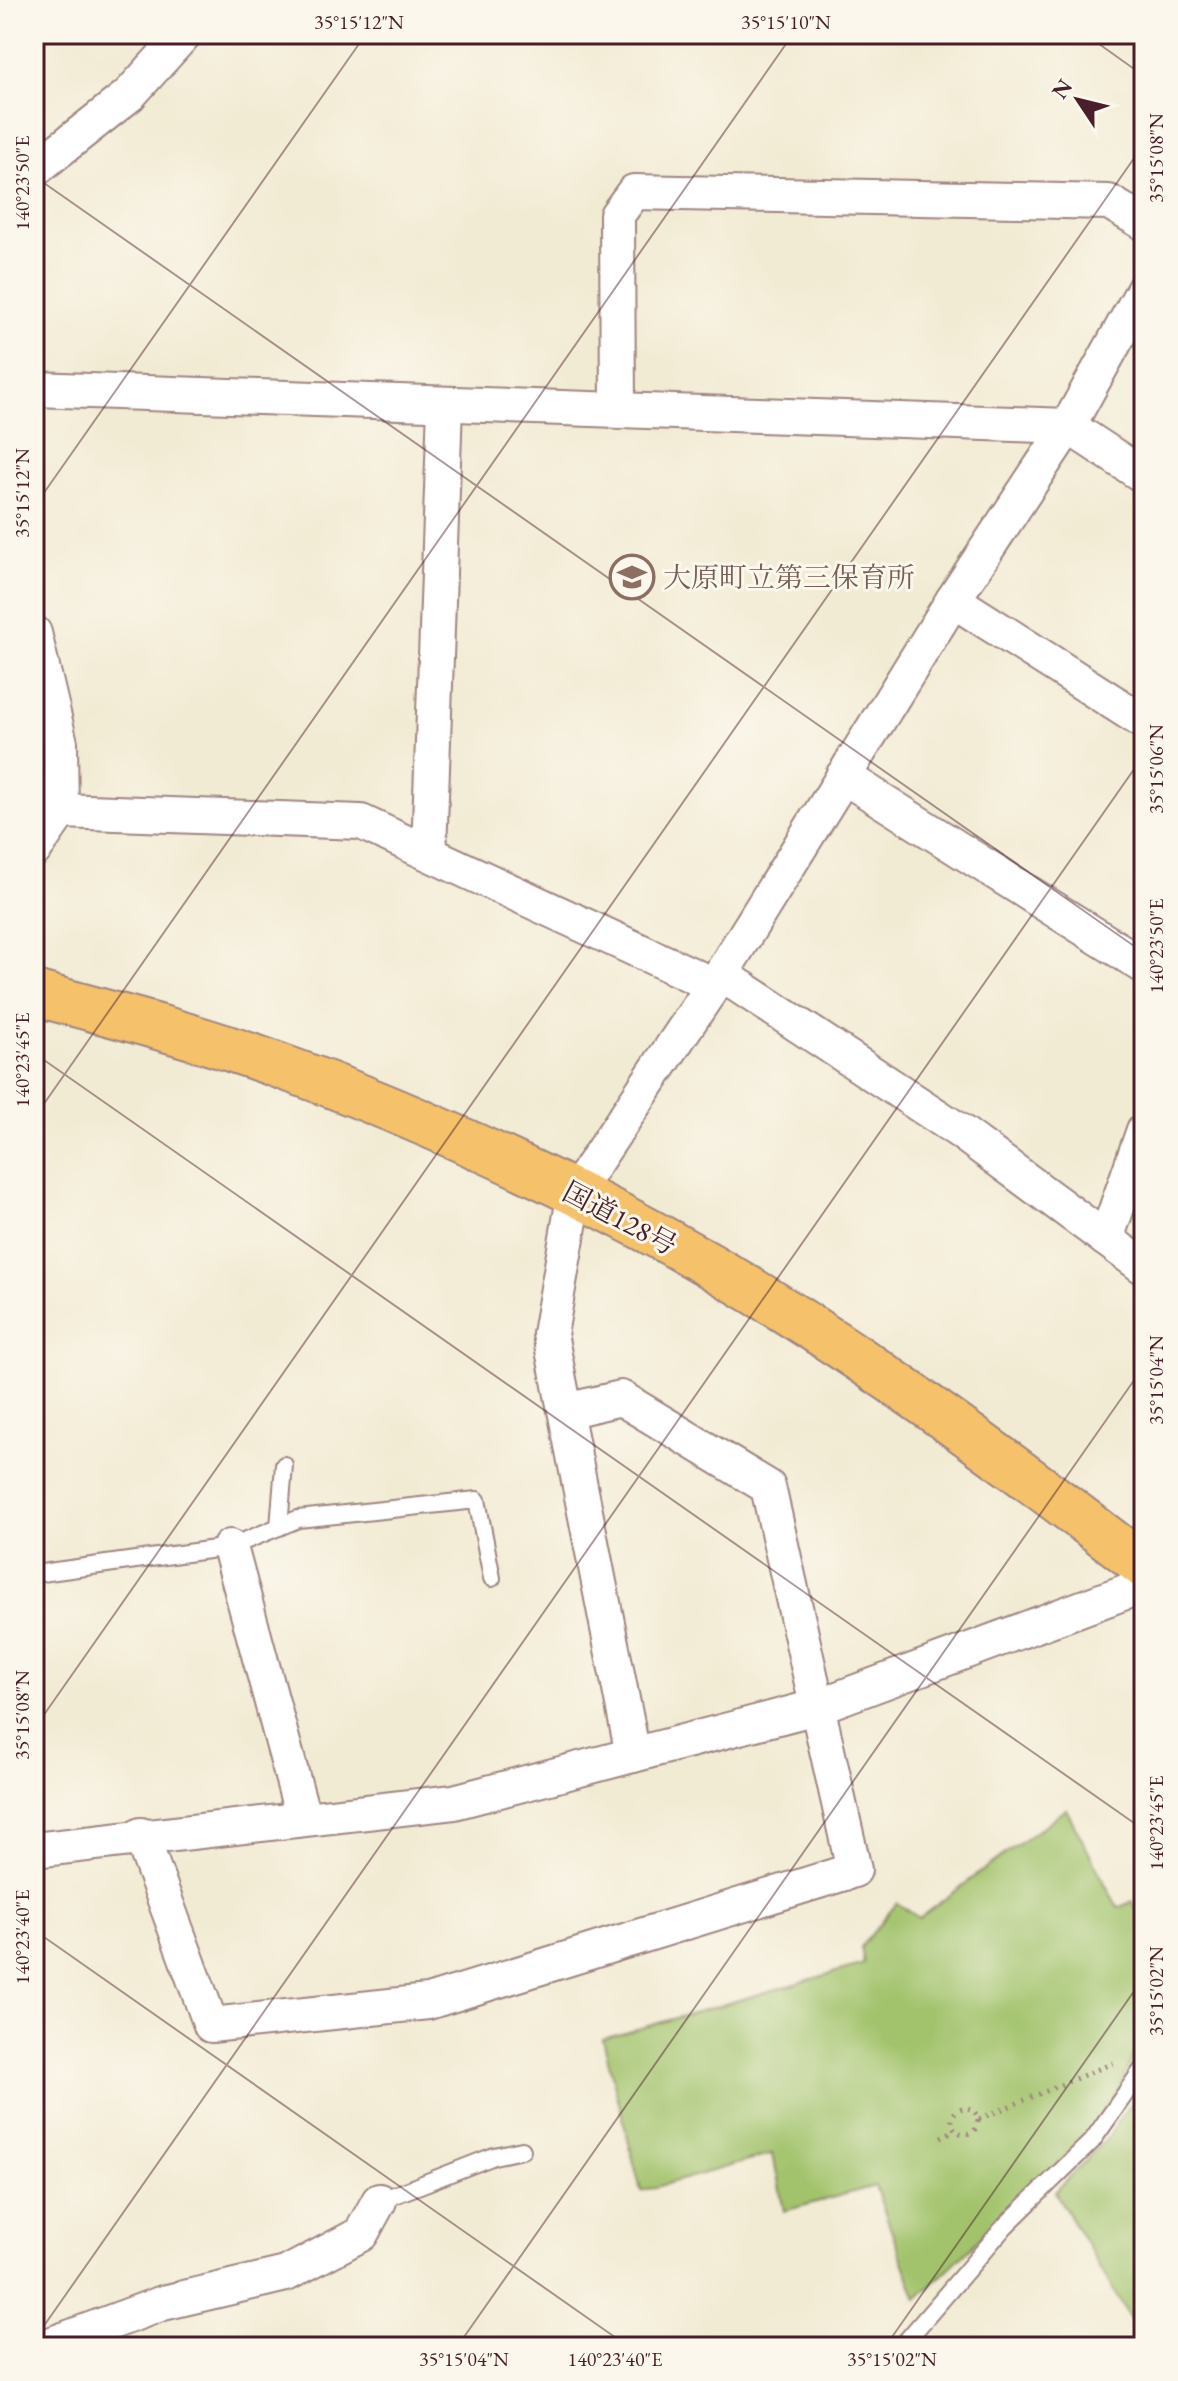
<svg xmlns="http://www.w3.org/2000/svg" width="1178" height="2381" font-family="'EB Garamond','Noto Serif JP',serif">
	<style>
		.green { fill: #a2c36c; stroke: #76714c; stroke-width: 2 }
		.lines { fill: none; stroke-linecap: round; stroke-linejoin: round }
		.lane-casing { stroke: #9e8580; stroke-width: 20 }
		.street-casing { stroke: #9e8580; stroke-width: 38 }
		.highway-casing { stroke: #9e8580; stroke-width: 48 }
		.path { stroke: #9e8580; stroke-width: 5; stroke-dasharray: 2 6; stroke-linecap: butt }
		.lane { stroke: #fff; stroke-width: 16 }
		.street { stroke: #fff; stroke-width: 34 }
		.highway { stroke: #f5c16b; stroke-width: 44 }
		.ticks { fill: none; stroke: #4a1f2b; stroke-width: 2; stroke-opacity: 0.45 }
		.labels { text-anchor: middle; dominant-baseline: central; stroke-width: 6; stroke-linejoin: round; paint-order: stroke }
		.education-label { font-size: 28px; fill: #785e54; stroke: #fbf7ec; text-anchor: start }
		.street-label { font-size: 28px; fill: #4a1f2b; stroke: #fbf7ec }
		.neatline { fill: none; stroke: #4a1f2b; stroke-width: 3 }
		.ticks-label { font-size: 20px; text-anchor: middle; fill: #4a1f2b }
	</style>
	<rect width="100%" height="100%" fill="#fbf7ec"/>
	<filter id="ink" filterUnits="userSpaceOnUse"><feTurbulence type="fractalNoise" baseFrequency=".0125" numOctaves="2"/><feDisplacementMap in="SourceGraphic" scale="16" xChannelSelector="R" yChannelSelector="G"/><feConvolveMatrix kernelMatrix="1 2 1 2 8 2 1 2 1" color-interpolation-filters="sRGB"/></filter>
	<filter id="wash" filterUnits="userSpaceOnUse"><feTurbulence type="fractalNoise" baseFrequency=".006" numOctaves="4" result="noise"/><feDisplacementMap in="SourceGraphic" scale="32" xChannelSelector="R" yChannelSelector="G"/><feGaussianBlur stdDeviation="1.8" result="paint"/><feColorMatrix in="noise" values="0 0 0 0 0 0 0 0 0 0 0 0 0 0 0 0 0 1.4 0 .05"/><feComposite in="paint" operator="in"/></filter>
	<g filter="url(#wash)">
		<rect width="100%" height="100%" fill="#f2ebd4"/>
		<!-- green -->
		<g class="green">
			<path d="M 1066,1809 L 1118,1908 L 1133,1901 L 1144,1928 L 1144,2052 L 1132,2058 L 1118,2091 L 1084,2139 L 917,2299 L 875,2186 L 784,2211 L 773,2154 L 641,2191 L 603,2039 L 864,1964 L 861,1947 L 897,1903 L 919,1918 Z"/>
			<path d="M 1144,2083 L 1144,2342 L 1055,2192 L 1107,2138 Z"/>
		</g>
	</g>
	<g filter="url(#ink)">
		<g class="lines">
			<!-- lane casing -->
			<g class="lane-casing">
				<g id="lane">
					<path d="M 279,1527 L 284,1465"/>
					<path d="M 34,1574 L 230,1547 L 298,1519 L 477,1500 L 492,1578"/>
					<path d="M 379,2201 L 494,2156 L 522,2150"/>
					<path d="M 901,2347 L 1005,2226 L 1092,2141 L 1144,2067"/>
				</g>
			</g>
			<!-- street casing -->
			<g class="street-casing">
				<g id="street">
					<path d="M 34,170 L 129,95 L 184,34"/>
					<path d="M 34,389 L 1068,426 L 1144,476"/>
					<path d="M 618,412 L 617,215 L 634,192 L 1109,202 L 1144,223"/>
					<path d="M 953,600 L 1144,722"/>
					<path d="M 34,633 L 60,743 L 61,811 L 34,850"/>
					<path d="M 843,776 L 1144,966"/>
					<path d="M 61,811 L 361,822 L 713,985"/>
					<path d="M 429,852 L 445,406"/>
					<path d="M 721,974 L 961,1132 L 1144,1267"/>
					<path d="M 1106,1239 L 1144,1130"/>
					<path d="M 230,1547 L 303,1817"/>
					<path d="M 633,1755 L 550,1334 L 575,1192 L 721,974 L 953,600 L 1068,426 L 1144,289"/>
					<path d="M 141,1835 L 211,2025 L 428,2002 L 854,1870 L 768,1487 L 621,1398 L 566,1411"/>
					<path d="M 34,1850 L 454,1802 L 816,1707 L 1144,1585"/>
					<path d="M 44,2347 L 163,2303 L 286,2274 L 361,2234 L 379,2201"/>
				</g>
			</g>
			<!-- highway casing -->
			<g class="highway-casing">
				<path id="highway" d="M 34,993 C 115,1015 197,1036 277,1065 C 378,1101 477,1145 573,1192 C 778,1292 964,1428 1144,1566"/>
			</g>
			<!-- path -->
			<g class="path">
				<circle cx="965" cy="2121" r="13"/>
				<path d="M 979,2119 L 1113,2063"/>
				<path d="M 941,2137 L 955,2130"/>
			</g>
			<!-- lane -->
			<use href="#lane" class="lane"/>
			<!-- street -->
			<use href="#street" class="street"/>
			<!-- highway -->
			<use href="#highway" class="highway"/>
		</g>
	</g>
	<!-- ticks -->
	<path class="ticks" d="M 1085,34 L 1144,76M 34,176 L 1144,953M 34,507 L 366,34M 34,1053 L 1144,1830M 34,1118 L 793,34M 34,1729 L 1144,144M 34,1930 L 629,2347M 34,2340 L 1144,755M 457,2347 L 1144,1366M 885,2347 L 1144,1977"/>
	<!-- icons -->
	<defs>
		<g id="school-ring" transform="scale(2.3)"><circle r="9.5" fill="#fbf7ec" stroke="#8d6e63" stroke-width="1.5"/><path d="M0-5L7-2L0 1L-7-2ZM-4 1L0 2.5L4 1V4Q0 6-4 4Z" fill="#8d6e63"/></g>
	</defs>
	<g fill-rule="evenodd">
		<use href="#school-ring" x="632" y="577"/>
	</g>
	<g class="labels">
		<!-- education labels -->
		<g class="education-label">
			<text x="663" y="577">大原町立第三保育所</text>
		</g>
		<!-- street labels -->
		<g class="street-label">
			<text transform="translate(620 1218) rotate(28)">国道128号</text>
		</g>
	</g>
	<!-- margin -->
	<rect width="1178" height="2381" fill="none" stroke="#fbf7ec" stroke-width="88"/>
	<!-- north arrow -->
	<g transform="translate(1078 100) rotate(305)" stroke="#fbf7ec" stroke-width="6" paint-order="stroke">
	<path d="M0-6L14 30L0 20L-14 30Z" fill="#4a1f2b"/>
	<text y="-12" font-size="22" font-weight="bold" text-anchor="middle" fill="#4a1f2b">N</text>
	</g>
	<rect x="44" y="44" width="1090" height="2293" class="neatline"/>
	<g class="ticks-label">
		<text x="359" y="29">35°15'12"N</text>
		<text x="786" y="29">35°15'10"N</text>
		<text transform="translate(1156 158) rotate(-90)" y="7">35°15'08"N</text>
		<text transform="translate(22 183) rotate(-90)" y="7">140°23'50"E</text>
		<text transform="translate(22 493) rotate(-90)" y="7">35°15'12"N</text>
		<text transform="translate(1156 769) rotate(-90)" y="7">35°15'06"N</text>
		<text transform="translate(1156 946) rotate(-90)" y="7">140°23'50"E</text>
		<text transform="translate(22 1060) rotate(-90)" y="7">140°23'45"E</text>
		<text transform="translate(1156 1380) rotate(-90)" y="7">35°15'04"N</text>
		<text transform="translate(22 1715) rotate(-90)" y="7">35°15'08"N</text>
		<text transform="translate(1156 1823) rotate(-90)" y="7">140°23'45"E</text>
		<text transform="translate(22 1937) rotate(-90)" y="7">140°23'40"E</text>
		<text transform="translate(1156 1991) rotate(-90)" y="7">35°15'02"N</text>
		<text x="464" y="2366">35°15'04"N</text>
		<text x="615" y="2366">140°23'40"E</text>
		<text x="892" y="2366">35°15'02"N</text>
	</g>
</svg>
